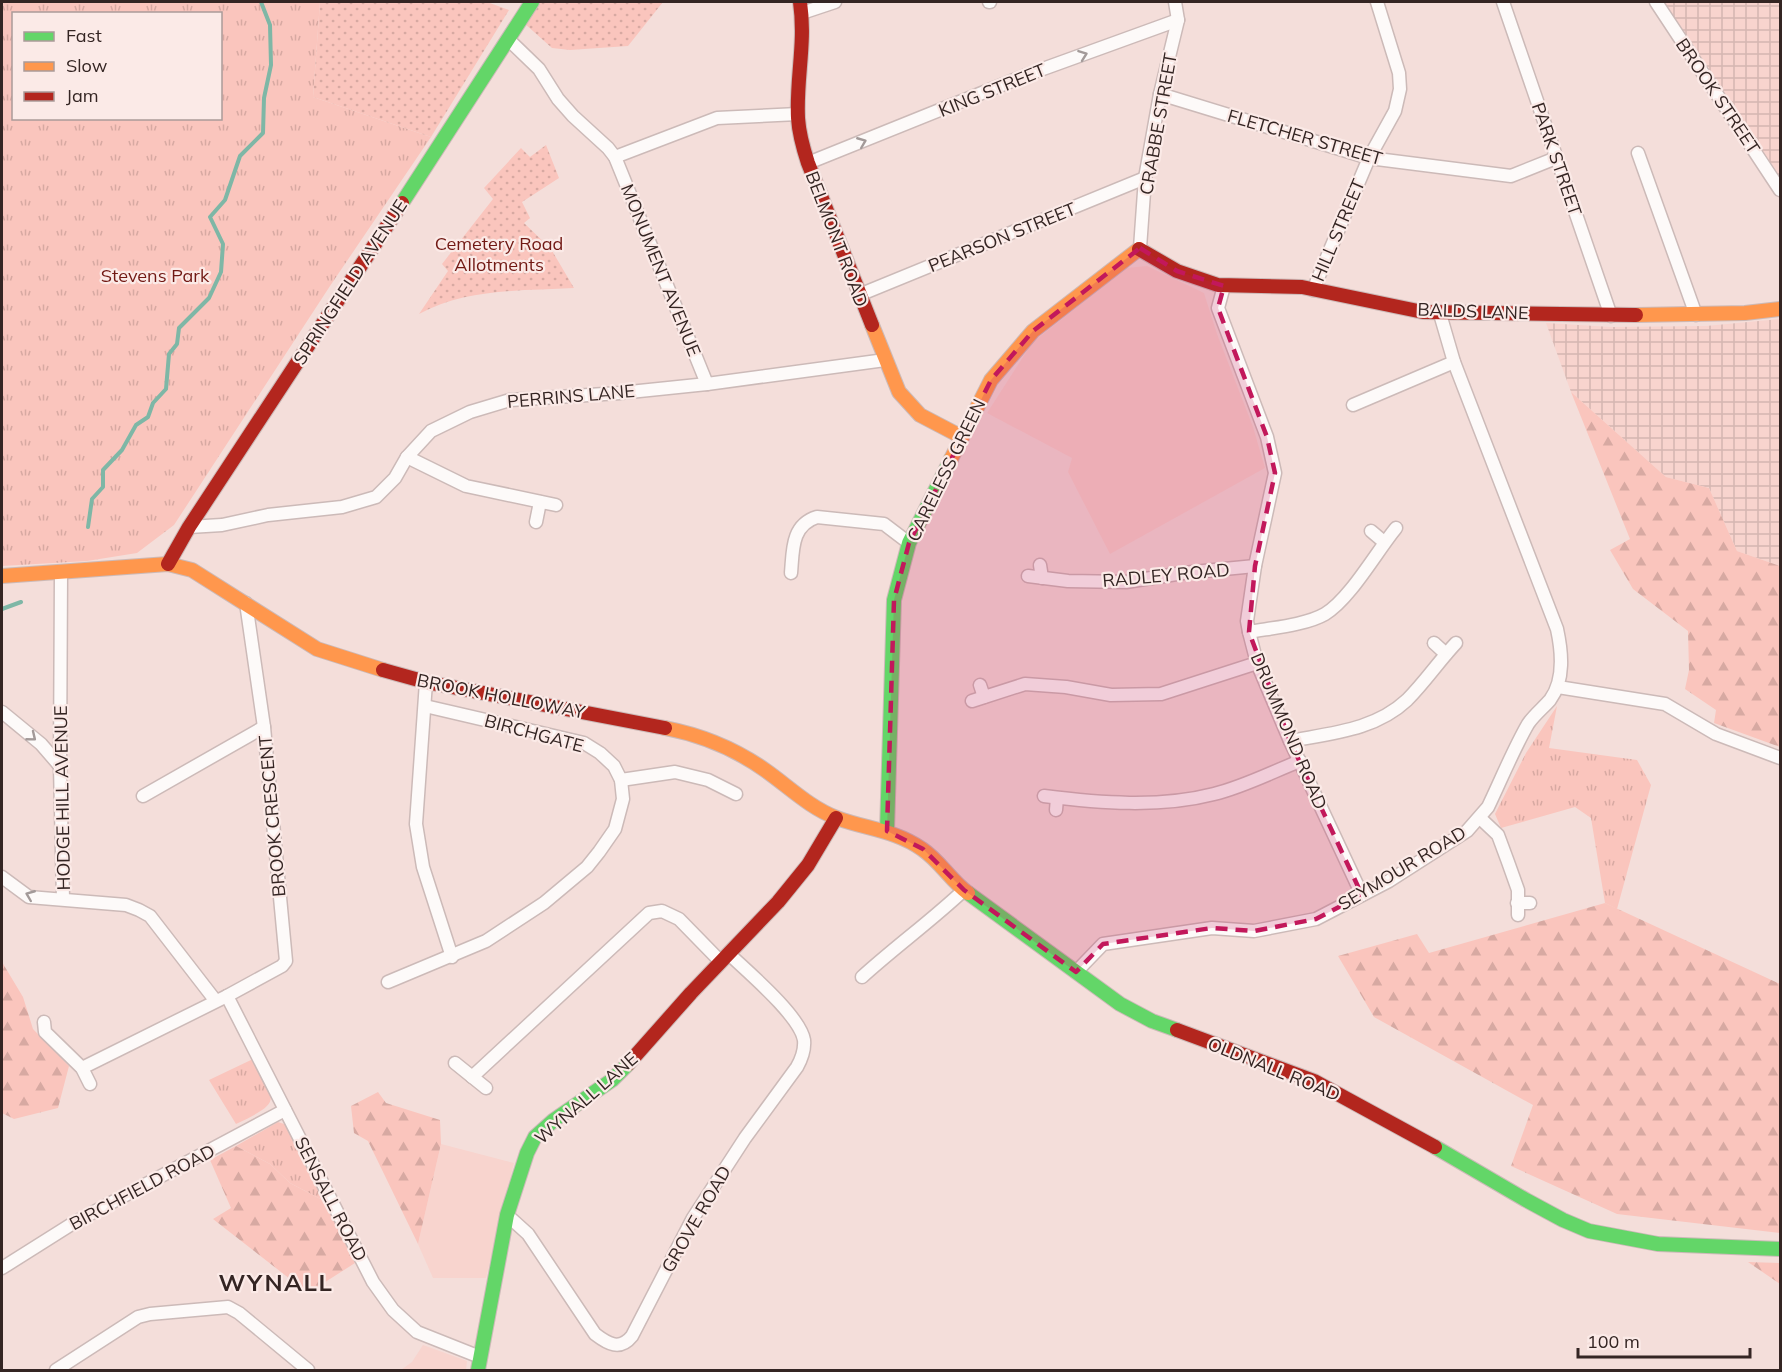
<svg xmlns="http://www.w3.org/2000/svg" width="1782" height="1372" font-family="Mulish,sans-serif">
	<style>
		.built { fill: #f8d4ce }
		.industrial { fill: url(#industrial-grid) }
		.grass { fill: url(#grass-tufts); fill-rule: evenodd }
		.forest { fill: url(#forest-firs) }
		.garden { fill: url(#garden-dots) }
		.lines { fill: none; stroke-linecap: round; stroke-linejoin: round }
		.stream { stroke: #7eb7a6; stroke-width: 4 }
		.street-casing { stroke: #ccbab8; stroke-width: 15 }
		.fast-casing { stroke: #ccbab8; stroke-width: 16 }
		.slow-casing { stroke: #ccbab8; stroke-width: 16 }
		.jam-casing { stroke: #ccbab8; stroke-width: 16 }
		.street { stroke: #fdfaf9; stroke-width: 12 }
		.fast { stroke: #63d668; stroke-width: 14 }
		.slow { stroke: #ff974d; stroke-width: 14 }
		.jam { stroke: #b3261e; stroke-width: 14 }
		.oneway { stroke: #a39a99 }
		.marked { fill: #c2185b; fill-opacity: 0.2; stroke: #c2185b; stroke-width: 4.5; stroke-dasharray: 12 8; stroke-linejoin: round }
		.labels { text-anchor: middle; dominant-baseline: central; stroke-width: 4.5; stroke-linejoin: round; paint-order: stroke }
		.street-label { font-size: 18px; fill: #342523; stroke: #fbeae7 }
		.park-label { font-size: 18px; fill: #711813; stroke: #fbeae7 }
		.district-label { font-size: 24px; font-weight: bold; letter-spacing: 1.5px; fill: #342523; stroke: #fbeae7 }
	</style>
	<defs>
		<pattern id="industrial-grid" width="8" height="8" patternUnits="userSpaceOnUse" patternTransform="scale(1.5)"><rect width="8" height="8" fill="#f8d4ce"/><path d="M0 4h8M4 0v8" fill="none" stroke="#d5b6b1"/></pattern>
		<pattern id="grass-tufts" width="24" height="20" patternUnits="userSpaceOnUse" patternTransform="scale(1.5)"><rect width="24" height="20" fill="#fac5bd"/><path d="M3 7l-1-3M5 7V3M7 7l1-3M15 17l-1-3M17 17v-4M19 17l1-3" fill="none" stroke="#d7a9a2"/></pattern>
		<pattern id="forest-firs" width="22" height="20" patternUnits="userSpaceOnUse" patternTransform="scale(1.5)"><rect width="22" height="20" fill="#fac5bd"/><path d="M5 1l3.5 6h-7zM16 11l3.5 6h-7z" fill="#d7a9a2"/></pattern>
		<pattern id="garden-dots" width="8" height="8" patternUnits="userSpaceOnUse" patternTransform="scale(1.5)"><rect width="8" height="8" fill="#fac5bd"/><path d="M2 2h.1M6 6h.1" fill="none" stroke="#d7a9a2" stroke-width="1.8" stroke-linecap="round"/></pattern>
	</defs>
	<rect width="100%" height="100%" fill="#f4deda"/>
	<!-- built -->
	<g class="built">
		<path d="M 1147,266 L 1204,293 L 1217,334 L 1253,427 L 1265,468 L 1110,554 L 1068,472 L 1072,458 L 987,413 L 1032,343 L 1126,268 Z"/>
		<path d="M 441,1144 L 514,1163 L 486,1278 L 433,1278 L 418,1244 Z"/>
		<path d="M 423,1345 L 467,1361 L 466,1370 L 401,1370 L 412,1362 Z"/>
	</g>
	<!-- industrial -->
	<g class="industrial">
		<path d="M 1664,2 L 1780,2 L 1780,182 L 1740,121 Z"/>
		<path d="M 1780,319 L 1780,566 L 1737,551 L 1709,488 L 1666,477 L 1571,392 L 1546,323 L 1611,327 L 1706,326 Z"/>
	</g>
	<!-- grass -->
	<g class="grass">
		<path d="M 2,2 L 320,2 L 313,97 L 431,137 L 330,286 L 174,525 L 137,553 L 87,561 L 2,566 ZM 14,14 L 220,14 L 220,118 L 14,118 Z"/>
		<path d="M 1557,706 L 1549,748 L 1637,760 L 1651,785 L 1617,909 L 1605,903 L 1591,818 L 1575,807 L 1501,828 L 1495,814 L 1526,753 Z"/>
		<path d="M 253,1059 C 275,1102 284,1101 236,1124 L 209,1080 Z"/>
		<path d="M 278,1122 L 287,1125 L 328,1203 L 290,1183 L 270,1164 L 236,1146 Z"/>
	</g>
	<!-- forest -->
	<g class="forest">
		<path d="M 1571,392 L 1666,477 L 1709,488 L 1737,551 L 1780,566 L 1780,747 L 1714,723 L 1716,710 L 1685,689 L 1689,670 L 1688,631 L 1633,589 L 1610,550 L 1630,539 Z"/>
		<path d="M 1605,903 L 1780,984 L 1780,1233 L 1617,1214 L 1511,1166 L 1533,1105 L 1374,1017 L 1338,956 L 1417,934 L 1429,953 Z"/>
		<path d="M 2,962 L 23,997 L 33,1029 L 69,1066 L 58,1108 L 14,1119 L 2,1113 Z"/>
		<path d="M 378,1092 L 386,1103 L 440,1120 L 441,1144 L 418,1244 L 368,1141 L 354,1133 L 351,1106 Z"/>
		<path d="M 236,1146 L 270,1164 L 290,1183 L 328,1203 L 355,1263 L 308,1293 L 213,1219 L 231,1208 L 210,1160 Z"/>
		<path d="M 1748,1262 L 1780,1263 L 1780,1284 Z"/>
	</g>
	<!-- garden -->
	<g class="garden">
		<path d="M 320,2 L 487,2 L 509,10 L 431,137 L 313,97 Z"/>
		<path d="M 539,2 L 663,2 L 628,46 L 570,50 L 552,48 L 524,23 Z"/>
		<path d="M 546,145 L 559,178 L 522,202 L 530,218 L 524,223 L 551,249 L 574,288 C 522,291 466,288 419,314 L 448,271 L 442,264 L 493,199 L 484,188 L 521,148 L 530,157 Z"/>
	</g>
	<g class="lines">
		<!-- stream -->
		<g class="stream">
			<path d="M 88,527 L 92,499 L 103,487 L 103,470 L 122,450 L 136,425 L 148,417 L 153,403 L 166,389 L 169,354 L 177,344 L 179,328 L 209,298 L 221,272 L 223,244 L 210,217 L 225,200 L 240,156 L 263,133 L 264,98 L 271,65 L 270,25 L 261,2"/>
			<path d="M 2,609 L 21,602"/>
		</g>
		<!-- street casing -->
		<g class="street-casing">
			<g id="street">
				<path d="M 989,2 L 990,2"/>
				<path d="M 1503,2 L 1611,316"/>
				<path d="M 1656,2 L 1780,190"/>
				<path d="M 802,13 L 835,2"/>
				<path d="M 509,40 L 539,69 L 558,99 L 573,116 L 608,148 L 615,157 L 707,384"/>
				<path d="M 1160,94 L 1369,158 L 1511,176 L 1556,158"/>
				<path d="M 1638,153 L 1696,315"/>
				<path d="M 615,157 L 717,118 L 798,114"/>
				<path d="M 808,163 L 1029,74 L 1178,20"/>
				<path d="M 1140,248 L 1145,178 L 1160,94 L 1178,20 L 1175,2"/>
				<path d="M 1224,286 L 1218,308 L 1267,437 L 1275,473 L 1255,566 L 1247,621 L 1249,632 L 1257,663 L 1290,741 L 1362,895"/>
				<path d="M 1313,290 L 1369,158 L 1395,111 L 1400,89 L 1399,73 L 1377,2"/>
				<path d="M 859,295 L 1145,178"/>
				<path d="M 1353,405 L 1454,362"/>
				<path d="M 407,457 L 466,486 L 556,505"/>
				<path d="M 536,522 L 540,502"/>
				<path d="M 189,527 L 222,525 L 268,515 L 342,507 L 376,497 L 395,478 L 407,457 L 431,431 L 470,412 L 510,400 L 620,393 L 707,384 L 885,360"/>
				<path d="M 1371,531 L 1384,542"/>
				<path d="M 1040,565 L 1042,578"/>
				<path d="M 61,573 L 60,766 L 63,899"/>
				<path d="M 791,573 C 793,551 791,525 817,517 L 884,524 L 909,543"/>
				<path d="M 1028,576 L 1068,581 L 1126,582 L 1183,573 L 1255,566"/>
				<path d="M 1249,632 C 1271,628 1306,625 1325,614 C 1350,599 1377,551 1396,528"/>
				<path d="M 1434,643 L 1446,654"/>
				<path d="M 426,682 L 416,824 L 423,867 L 452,957"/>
				<path d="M 980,685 L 984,697"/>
				<path d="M 1558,687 L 1665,704 L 1716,734 L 1780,758"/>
				<path d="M 972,701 L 1025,684 L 1066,687 L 1111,695 L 1161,694 L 1257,663"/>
				<path d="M 2,712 L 41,744 L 60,766"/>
				<path d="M 1290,741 C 1332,733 1375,730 1407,700 C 1425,682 1439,661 1456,643"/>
				<path d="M 621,780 L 675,772 L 708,780 L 736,794"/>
				<path d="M 143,796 L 264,727"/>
				<path d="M 1044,796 C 1099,803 1160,808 1214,794 C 1243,787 1272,772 1300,761"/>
				<path d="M 1056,810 L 1057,798"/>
				<path d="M 1480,818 L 1498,835 L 1508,862 L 1518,890 L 1518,915"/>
				<path d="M 2,877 L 29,897 L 126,905 L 139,910 L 150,916 L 215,1000"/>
				<path d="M 1517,903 L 1530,903"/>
				<path d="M 1076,972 L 1103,944 L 1212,928 L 1254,931 L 1316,919 L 1389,881 L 1467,831 L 1488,807 C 1501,780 1513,750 1528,724 C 1534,715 1543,708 1550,700 C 1565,680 1562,652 1557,629 L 1454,362 L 1440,314"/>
				<path d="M 862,977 C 895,947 931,921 964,890"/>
				<path d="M 388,982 L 486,941 L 544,903 L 587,867 L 599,852 L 615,829 L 623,799 L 621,780 L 614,766 L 600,753 L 584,743 L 425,706"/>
				<path d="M 227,996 L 373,1282 L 393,1310 L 417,1332 L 480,1357"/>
				<path d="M 44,1022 L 45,1032 L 82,1068 L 90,1084"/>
				<path d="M 455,1063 L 486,1088"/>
				<path d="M 82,1068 L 227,996 L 282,966 L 286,961 L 264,727 L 246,603"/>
				<path d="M 472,1077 L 649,913 L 662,911 L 679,919 L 721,962"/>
				<path d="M 507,1215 L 528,1234 L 595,1334 C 608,1344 620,1351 632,1336 L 693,1218 L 745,1138 L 797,1067 C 802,1058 805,1050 804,1040 C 800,1016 748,972 729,954"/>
				<path d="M 2,1268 L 75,1222 L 285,1110"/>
				<path d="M 56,1370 L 138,1317 L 150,1314 L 228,1307 L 239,1313 L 308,1370"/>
			</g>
		</g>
		<!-- fast casing -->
		<g class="fast-casing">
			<g id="fast">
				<path d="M 402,203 L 532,2"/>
				<path d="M 887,831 L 894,600 L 909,543 L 951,459"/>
				<path d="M 968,893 L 1120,1004 L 1152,1021 L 1177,1030"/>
				<path d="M 1435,1147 L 1526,1200 L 1563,1220 L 1589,1231 L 1658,1244 L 1780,1249"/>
				<path d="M 478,1370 L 507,1215 L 527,1153 L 535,1137 L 554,1120 L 612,1080 L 628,1064"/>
			</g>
		</g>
		<!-- slow casing -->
		<g class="slow-casing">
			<g id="slow">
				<path d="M 1636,315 L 1745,313 L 1780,309"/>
				<path d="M 872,325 L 899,392 L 920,415 L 962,437"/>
				<path d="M 951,459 L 991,380 L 1033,331 L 1139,249"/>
				<path d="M 2,576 L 168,564 L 192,570 L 317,649 L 383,670"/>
				<path d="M 665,728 C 701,735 734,748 765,770 C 788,786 810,808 837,818 C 866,829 895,830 922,849 C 940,861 951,881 968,893"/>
			</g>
		</g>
		<!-- jam casing -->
		<g class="jam-casing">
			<g id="jam">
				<path d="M 800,2 C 806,43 796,78 798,118 C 799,133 803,148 808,163 L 872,325"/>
				<path d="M 1139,249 L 1177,271 L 1218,285 L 1302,287 L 1423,312 L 1636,315"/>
				<path d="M 168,564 L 189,527 L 402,203"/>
				<path d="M 383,670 L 426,682 L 665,728"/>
				<path d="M 1177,1030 L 1314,1081 L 1435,1147"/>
				<path d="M 628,1064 L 691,993 L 778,902 L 808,865 L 836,818"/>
			</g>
		</g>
		<!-- street -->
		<use href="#street" class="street"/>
		<!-- fast -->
		<use href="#fast" class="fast"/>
		<!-- slow -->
		<use href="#slow" class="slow"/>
		<!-- jam -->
		<use href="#jam" class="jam"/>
	</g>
	<!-- one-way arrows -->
	<defs><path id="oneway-chevron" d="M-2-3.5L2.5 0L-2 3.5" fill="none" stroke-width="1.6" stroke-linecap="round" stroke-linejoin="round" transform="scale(1.5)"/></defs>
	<g class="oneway">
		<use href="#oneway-chevron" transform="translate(1083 55) rotate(-20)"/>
		<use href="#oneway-chevron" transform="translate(862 142) rotate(-22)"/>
		<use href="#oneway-chevron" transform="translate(32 737) rotate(39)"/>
		<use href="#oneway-chevron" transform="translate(30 895) rotate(-158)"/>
	</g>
	<!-- marked area -->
	<path class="marked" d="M 1140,248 L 1177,271 L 1224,286 L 1218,308 L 1267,437 L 1275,473 L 1255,566 L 1249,632 L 1290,741 L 1362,895 L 1316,919 L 1254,931 L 1212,928 L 1103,944 L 1076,972 L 964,890 L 923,849 L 887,831 L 894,600 L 909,543 L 991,380 L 1033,331 Z"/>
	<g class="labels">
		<!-- street labels -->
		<g class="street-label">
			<text transform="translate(992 90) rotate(-22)">KING STREET</text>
			<text transform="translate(1718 96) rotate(56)">BROOK STREET</text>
			<text transform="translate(1158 124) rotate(-80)">CRABBE STREET</text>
			<text transform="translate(1305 137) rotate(16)">FLETCHER STREET</text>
			<text transform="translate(1557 159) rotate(71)">PARK STREET</text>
			<text transform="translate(1338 230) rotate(-67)">HILL STREET</text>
			<text transform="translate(1002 237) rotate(-22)">PEARSON STREET</text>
			<text transform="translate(837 239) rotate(69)">BELMONT ROAD</text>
			<text transform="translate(661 270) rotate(68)">MONUMENT AVENUE</text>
			<text transform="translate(350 282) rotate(-57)">SPRINGFIELD AVENUE</text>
			<text transform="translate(1473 311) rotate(2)">BALDS LANE</text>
			<text transform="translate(571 396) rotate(-5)">PERRINS LANE</text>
			<text transform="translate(946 470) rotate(-64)">CARELESS GREEN</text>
			<text transform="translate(1166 575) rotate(-5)">RADLEY ROAD</text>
			<text transform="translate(501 696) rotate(11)">BROOK HOLLOWAY</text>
			<text transform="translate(1289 731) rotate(67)">DRUMMOND ROAD</text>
			<text transform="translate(534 733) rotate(15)">BIRCHGATE</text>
			<text transform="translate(62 798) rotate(-91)">HODGE HILL AVENUE</text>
			<text transform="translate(272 816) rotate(-95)">BROOK CRESCENT</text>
			<text transform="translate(1402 868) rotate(-31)">SEYMOUR ROAD</text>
			<text transform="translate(1274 1069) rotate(22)">OLDNALL ROAD</text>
			<text transform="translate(586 1098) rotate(-41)">WYNALL LANE</text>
			<text transform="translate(142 1187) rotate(-28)">BIRCHFIELD ROAD</text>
			<text transform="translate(331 1199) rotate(63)">SENSALL ROAD</text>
			<text transform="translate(696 1219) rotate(-60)">GROVE ROAD</text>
		</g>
		<!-- park labels -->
		<g class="park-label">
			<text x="499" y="243">Cemetery Road<tspan x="499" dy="21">Allotments</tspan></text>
			<text x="155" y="275">Stevens Park</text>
		</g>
		<!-- district labels -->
		<g class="district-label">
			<text x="276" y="1282">WYNALL</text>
		</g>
	</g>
	<!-- border -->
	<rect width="1782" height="1372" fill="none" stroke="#342523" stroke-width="6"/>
	<!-- legend -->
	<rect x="12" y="12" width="210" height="108" fill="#fbeae7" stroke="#ab9b99" stroke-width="1.5"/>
	<rect x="24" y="32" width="30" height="9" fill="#63d668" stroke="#ab9b99" stroke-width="1.5"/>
	<text x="66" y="42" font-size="18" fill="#342523">Fast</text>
	<rect x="24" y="62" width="30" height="9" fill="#ff974d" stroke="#ab9b99" stroke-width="1.5"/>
	<text x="66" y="72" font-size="18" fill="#342523">Slow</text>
	<rect x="24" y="92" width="30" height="9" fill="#b3261e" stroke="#ab9b99" stroke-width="1.5"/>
	<text x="66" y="102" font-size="18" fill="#342523">Jam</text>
	<!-- scale -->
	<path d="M1578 1348v9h172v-9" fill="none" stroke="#342523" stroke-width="3"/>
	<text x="1587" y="1348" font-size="18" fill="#342523" stroke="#fbeae7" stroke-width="4.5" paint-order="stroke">100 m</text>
</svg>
